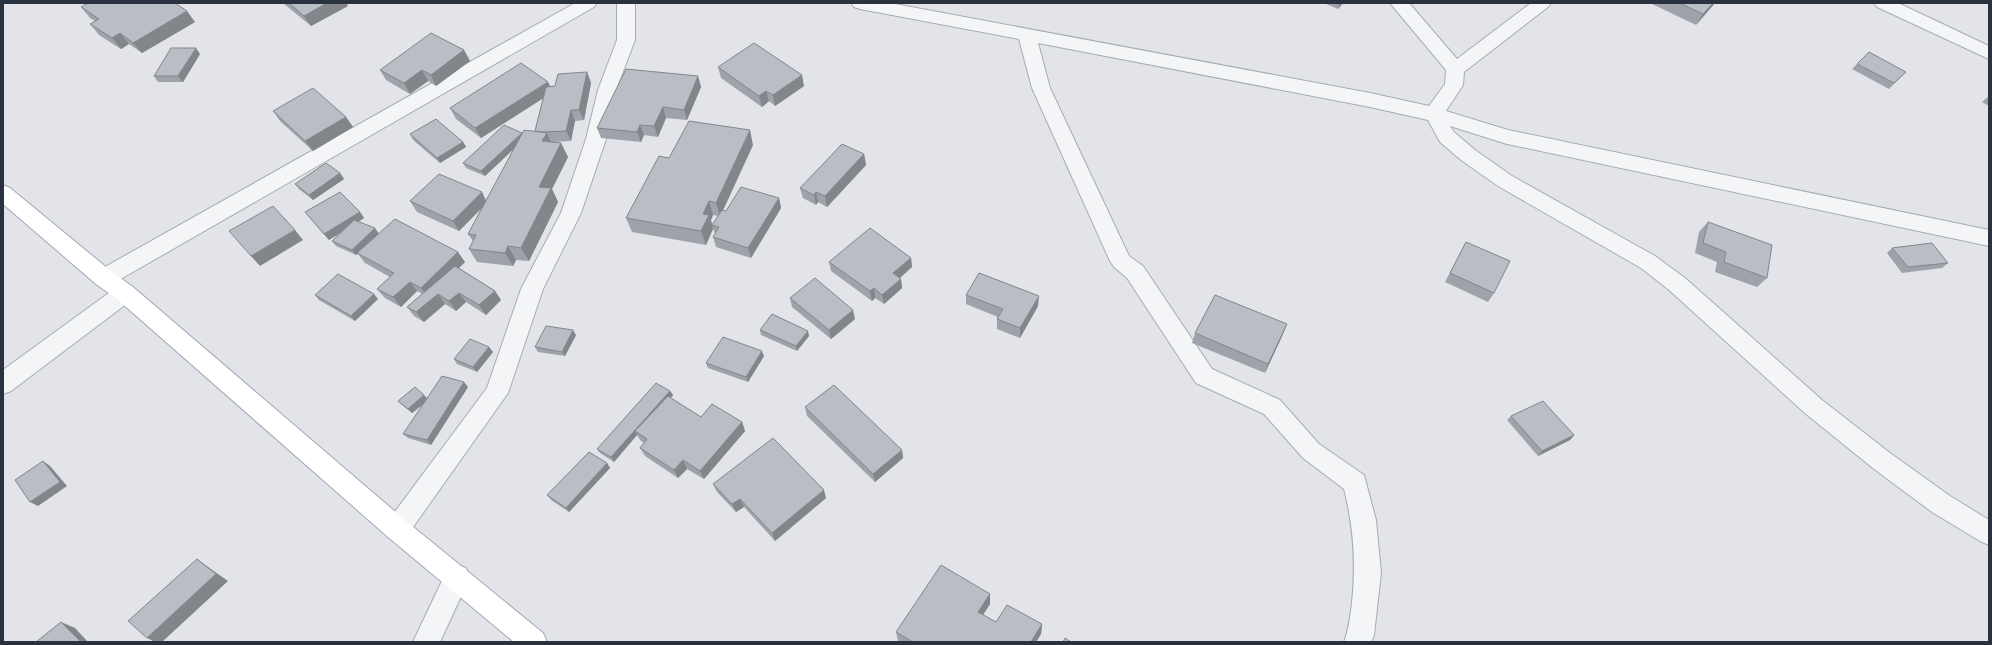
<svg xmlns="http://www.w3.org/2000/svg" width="1992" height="645" font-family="Quicksand,sans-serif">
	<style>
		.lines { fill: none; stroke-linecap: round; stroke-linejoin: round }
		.minor-casing { stroke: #a7abb3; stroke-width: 2 }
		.major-casing { stroke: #a2a9b3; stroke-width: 2 }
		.minor { fill: #f4f5f7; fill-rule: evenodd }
		.major { fill: #fff; fill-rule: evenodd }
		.wall { fill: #9fa3a9; fill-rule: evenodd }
		.shaded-wall { fill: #82858a }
		.building { fill: #b9bec5; stroke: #82858a }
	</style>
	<rect width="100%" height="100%" fill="#e2e4e9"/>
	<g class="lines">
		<!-- minor casing -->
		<g class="minor-casing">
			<g id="minor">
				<path d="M 575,3 L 597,3 L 594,7 L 112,284 L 104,287 L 96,284 L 93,278 L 96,272 Z"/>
				<path d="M 617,3 L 635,3 L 635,40 L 616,90 L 606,139 L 581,213 L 543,289 L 508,393 L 406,537 L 397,541 L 388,537 L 385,529 L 388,521 L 487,388 L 521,289 L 561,213 L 586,139 L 598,90 L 617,40 Z"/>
				<path d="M 851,3 L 890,3 L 1370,93 L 1429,106 L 1445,84 L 1446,70 L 1390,3 L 1409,3 L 1457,59 L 1531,3 L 1551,3 L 1548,7 L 1464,72 L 1463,85 L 1446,111 L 1508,130 L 1989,230 L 1989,246 L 1507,144 L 1450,126 L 1454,132 L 1475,150 L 1512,176 L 1655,256 L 1685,278 L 1822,400 L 1890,453 L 1950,496 L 1989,520 L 1989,545 L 1980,541 L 1932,512 L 1874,469 L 1806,414 L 1669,290 L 1641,268 L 1498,186 L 1461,160 L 1440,142 L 1428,120 L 1370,107 L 1038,43 L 1050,88 L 1129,256 L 1143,266 L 1212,369 L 1280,400 L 1319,444 L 1364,475 L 1376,520 L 1381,573 L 1374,635 L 1371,642 L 1344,642 C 1349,629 1350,617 1352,603 C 1356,563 1354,528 1344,489 L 1303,458 L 1264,414 L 1196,383 L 1127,278 L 1114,267 L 1110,261 L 1032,88 L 1019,39 L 860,9 L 854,7 Z"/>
				<path d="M 1874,3 L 1898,3 L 1989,46 L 1989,59 L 1877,7 Z"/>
				<path d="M 125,284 L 133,287 L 136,293 L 133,299 L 11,391 L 3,394 L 3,370 L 117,287 Z"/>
				<path d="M 457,565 L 466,568 L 470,577 L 440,642 L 413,642 L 448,568 Z"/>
			</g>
		</g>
		<!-- major casing -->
		<g class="major-casing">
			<path id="major" d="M 3,185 L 10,188 L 112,272 L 133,287 L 406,521 L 543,633 L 547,642 L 514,642 L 388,537 L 117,299 L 96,284 L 3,204 Z"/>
		</g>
		<!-- minor -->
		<use href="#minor" class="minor"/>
		<!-- major -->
		<use href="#major" class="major"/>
	</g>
	<!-- wall -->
	<g class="wall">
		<path d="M 283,3 L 346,3 L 348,6 L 311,26 Z"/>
		<path d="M 1324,3 L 1343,3 L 1338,9 Z"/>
		<path d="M 1650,3 L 1715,3 L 1696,25 Z"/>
		<path d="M 81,7 L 195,22 L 142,53 L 129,44 L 121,49 L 99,35 L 90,24 L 95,21 L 90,18 Z"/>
		<path d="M 464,50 L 470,61 L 436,86 L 428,81 L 410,94 L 386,80 L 380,70 Z"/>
		<path d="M 200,54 L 183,82 L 158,82 L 154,76 Z"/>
		<path d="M 1857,64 L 1901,77 L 1889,89 L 1852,69 Z"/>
		<path d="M 718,67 L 804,86 L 775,106 L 769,101 L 762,107 L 721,78 Z"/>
		<path d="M 587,72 L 591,83 L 584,120 L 575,121 L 571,141 L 554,142 L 561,143 L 568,157 L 552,189 L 558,202 L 529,261 L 516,260 L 513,266 L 477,262 L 469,249 L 473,241 L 468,234 L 482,207 L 459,231 L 417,212 L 410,201 L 482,192 L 486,201 L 515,148 L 485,176 L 466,168 L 463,163 L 522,134 L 535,131 L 543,98 L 481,138 L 456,119 L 450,108 L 550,86 L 555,86 Z"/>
		<path d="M 698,76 L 701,87 L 687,120 L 666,118 L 658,137 L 644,135 L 641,142 L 601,138 L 597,128 Z"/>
		<path d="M 1989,96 L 1989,106 L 1982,102 Z"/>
		<path d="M 273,111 L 346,117 L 353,127 L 313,151 L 280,121 Z"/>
		<path d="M 410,134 L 463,142 L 466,147 L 440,163 L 413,140 Z"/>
		<path d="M 753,145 L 723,211 L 726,211 L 779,198 L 781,208 L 751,258 L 716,247 L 713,237 L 715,233 L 713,229 L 706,245 L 632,232 L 626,218 ZM 713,215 L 718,216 L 712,225 L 711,220 Z"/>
		<path d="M 864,154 L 866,165 L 827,207 L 818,202 L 816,205 L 803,198 L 800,188 Z"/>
		<path d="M 340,173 L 344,179 L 313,200 L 299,189 L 295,184 Z"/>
		<path d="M 305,212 L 360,212 L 364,218 L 358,222 L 379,234 L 373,239 L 465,262 L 459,268 L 495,291 L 501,300 L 486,315 L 466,302 L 456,311 L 445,304 L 424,322 L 414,316 L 407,307 L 422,294 L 417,291 L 401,307 L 385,298 L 377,289 L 390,277 L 365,263 L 358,254 L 356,255 L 336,246 L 332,241 L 342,232 L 329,240 Z"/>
		<path d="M 1708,222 L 1767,278 L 1757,287 L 1715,272 L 1717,262 L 1695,253 L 1699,232 Z"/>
		<path d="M 1466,242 L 1494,293 L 1488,302 L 1445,282 Z"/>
		<path d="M 1892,248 L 1948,263 L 1942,268 L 1902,273 L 1887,253 Z"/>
		<path d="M 911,258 L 912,267 L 900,278 L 901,279 L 902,288 L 884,304 L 875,298 L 872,301 L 831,271 L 829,262 Z"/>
		<path d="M 315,295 L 378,299 L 355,321 L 319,300 Z"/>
		<path d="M 966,295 L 1038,306 L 1020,338 L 997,329 L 997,319 L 998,317 L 966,304 Z"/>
		<path d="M 790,298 L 855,319 L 831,339 L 792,307 Z"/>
		<path d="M 1287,324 L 1283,334 L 1265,373 L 1192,343 L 1195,333 Z"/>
		<path d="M 760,330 L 809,336 L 797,351 L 761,335 Z"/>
		<path d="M 576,335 L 565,356 L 538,352 L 535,347 Z"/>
		<path d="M 489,347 L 493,352 L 477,372 L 457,364 L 454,359 Z"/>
		<path d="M 764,356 L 748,382 L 708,368 L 706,363 Z"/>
		<path d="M 468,387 L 431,445 L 408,438 L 403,434 L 424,404 L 412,413 L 402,405 L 398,401 L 424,395 L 427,398 Z"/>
		<path d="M 670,391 L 673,395 L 671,398 L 701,417 L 742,422 L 745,431 L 704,479 L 687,469 L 678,478 L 645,456 L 640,448 L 644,443 L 640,440 L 637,435 L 614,462 L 600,453 L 597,449 Z"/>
		<path d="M 805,407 L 902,450 L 903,458 L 875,482 L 807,416 Z"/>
		<path d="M 1511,416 L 1574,435 L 1570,440 L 1538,456 L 1507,420 Z"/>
		<path d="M 607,463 L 610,468 L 569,512 L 551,500 L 547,495 Z"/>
		<path d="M 713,484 L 826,498 L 775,541 L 744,507 L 736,512 L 717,492 Z"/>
		<path d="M 990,594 L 990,604 L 983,615 L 996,622 L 1042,624 L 1041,634 L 1036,642 L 900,642 L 898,641 L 896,632 Z"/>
	</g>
	<!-- shaded-wall -->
	<g class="shaded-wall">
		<path d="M 327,3 L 346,3 L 348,6 L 311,26 L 304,16 Z"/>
		<path d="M 1340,3 L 1343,3 L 1338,9 Z"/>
		<path d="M 1713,3 L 1715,3 L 1696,25 L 1703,14 Z"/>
		<path d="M 187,11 L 195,22 L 142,53 L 133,43 Z"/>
		<path d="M 120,33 L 129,44 L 121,49 L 112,38 Z"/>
		<path d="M 196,48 L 200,54 L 183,82 L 178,76 Z"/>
		<path d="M 464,50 L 470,61 L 436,86 L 431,75 Z"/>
		<path d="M 422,70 L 428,81 L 410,94 L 404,83 Z"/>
		<path d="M 587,72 L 591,83 L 584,120 L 579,110 Z"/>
		<path d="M 802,75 L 804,86 L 775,106 L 773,95 Z"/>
		<path d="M 698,76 L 701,87 L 687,120 L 684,110 Z"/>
		<path d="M 548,82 L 553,92 L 481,138 L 475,128 Z"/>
		<path d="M 766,91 L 769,101 L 762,107 L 759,96 Z"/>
		<path d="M 663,107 L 666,118 L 658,137 L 654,126 Z"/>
		<path d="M 571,110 L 575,121 L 571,141 L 566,131 Z"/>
		<path d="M 346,117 L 353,127 L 313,151 L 305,141 Z"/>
		<path d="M 640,125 L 644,135 L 641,142 L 637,132 Z"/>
		<path d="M 750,130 L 753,145 L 720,216 L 716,203 Z"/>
		<path d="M 522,133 L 525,138 L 485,176 L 481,171 Z"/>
		<path d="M 547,133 L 553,147 L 542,141 Z"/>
		<path d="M 463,142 L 466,147 L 440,163 L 437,158 Z"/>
		<path d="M 561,143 L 568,157 L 552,189 L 558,202 L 529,261 L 521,248 L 539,187 Z"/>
		<path d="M 864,154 L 866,165 L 827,207 L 825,196 Z"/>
		<path d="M 340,173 L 344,179 L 313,200 L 309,195 Z"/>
		<path d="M 482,192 L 487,203 L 459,231 L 453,221 Z"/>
		<path d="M 816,192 L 818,202 L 816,205 L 814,195 Z"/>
		<path d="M 779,198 L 781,208 L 751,258 L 748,248 Z"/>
		<path d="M 709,201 L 713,215 L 711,220 L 713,229 L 706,245 L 701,231 L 703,214 Z"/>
		<path d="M 360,212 L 364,218 L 329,240 L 324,234 Z"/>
		<path d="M 375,228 L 379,234 L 356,255 L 352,250 Z"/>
		<path d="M 295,230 L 303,240 L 260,266 L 251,256 Z"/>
		<path d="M 508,246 L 516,260 L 513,266 L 505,253 Z"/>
		<path d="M 458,252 L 465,262 L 428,297 L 421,288 Z"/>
		<path d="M 911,258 L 912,267 L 894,283 L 893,273 Z"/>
		<path d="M 901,279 L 902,288 L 884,304 L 882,295 Z"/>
		<path d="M 410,282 L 417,291 L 401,307 L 393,297 Z"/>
		<path d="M 874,288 L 875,298 L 872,301 L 870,291 Z"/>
		<path d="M 495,291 L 501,300 L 486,315 L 479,305 Z"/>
		<path d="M 459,293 L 466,302 L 456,311 L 449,301 Z"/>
		<path d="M 374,294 L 378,299 L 355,321 L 351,316 Z"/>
		<path d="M 438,294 L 445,304 L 424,322 L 416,312 Z"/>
		<path d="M 1039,296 L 1038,306 L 1020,338 L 1020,328 Z"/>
		<path d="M 853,310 L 855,319 L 831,339 L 829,330 Z"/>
		<path d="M 1287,324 L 1283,334 L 1265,373 L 1268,364 Z"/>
		<path d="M 573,330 L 576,335 L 565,356 L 562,352 Z"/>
		<path d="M 808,331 L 809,336 L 797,351 L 796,346 Z"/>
		<path d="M 489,347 L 493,352 L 477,372 L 473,367 Z"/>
		<path d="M 762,351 L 764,356 L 748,382 L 746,377 Z"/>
		<path d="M 464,382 L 468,387 L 431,445 L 427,440 Z"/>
		<path d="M 670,391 L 673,395 L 639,434 L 635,431 L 637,435 L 614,462 L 611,457 Z"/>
		<path d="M 424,395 L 428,400 L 412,413 L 408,409 Z"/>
		<path d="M 742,422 L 745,431 L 704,479 L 700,471 Z"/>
		<path d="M 1574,435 L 1570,440 L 1538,456 L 1542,451 Z"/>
		<path d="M 902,450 L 903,458 L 875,482 L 873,474 Z"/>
		<path d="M 683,460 L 687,469 L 678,478 L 674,470 Z"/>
		<path d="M 43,461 L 50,466 L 67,486 L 38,506 L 30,502 Z"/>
		<path d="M 607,463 L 610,468 L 569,512 L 566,508 Z"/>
		<path d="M 824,490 L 826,498 L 775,541 L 772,533 Z"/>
		<path d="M 740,499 L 744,507 L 736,512 L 732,504 Z"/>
		<path d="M 197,559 L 208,567 L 228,581 L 162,642 L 155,642 L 147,638 Z"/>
		<path d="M 990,594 L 990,604 L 979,621 L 978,612 Z"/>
		<path d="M 61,622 L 75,628 L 88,642 L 81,642 Z"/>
		<path d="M 1042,624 L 1041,634 L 1036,642 L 1031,642 Z"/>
	</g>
	<!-- building -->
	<g class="building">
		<path d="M 88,3 L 175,3 L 187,11 L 133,43 L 120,33 L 112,38 L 90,24 L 99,19 L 81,7 Z"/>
		<path d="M 289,3 L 327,3 L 304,16 Z"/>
		<path d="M 1679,3 L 1713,3 L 1703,14 Z"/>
		<path d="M 431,33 L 464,50 L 431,75 L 422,70 L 404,83 L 380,70 Z"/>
		<path d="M 754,43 L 802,75 L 773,95 L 766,91 L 759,96 L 718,67 Z"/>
		<path d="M 171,48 L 196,48 L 178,76 L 154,76 Z"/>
		<path d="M 1869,52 L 1906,72 L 1894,83 L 1857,64 Z"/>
		<path d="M 521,63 L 548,82 L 475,128 L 450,108 Z"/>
		<path d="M 626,69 L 698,76 L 684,110 L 663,107 L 654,126 L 640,125 L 637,132 L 597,128 Z"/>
		<path d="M 587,72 L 579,110 L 571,110 L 566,131 L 543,132 L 535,131 L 546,87 L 555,86 L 558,74 Z"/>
		<path d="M 313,88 L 346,117 L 305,141 L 273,111 Z"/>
		<path d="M 436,119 L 463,142 L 437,158 L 410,134 Z"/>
		<path d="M 689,121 L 750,130 L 716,203 L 709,201 L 703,214 L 709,215 L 701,231 L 626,218 L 659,156 L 669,158 Z"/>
		<path d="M 504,125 L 522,133 L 481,171 L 463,163 Z"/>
		<path d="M 524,130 L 547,133 L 542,141 L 561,143 L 539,187 L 551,188 L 521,248 L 508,246 L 505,253 L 469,249 L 476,235 L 468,234 Z"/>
		<path d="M 842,144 L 864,154 L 825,196 L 816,192 L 814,195 L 800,188 Z"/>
		<path d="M 326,163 L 340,173 L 309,195 L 295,184 Z"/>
		<path d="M 439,174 L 482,192 L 453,221 L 410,201 Z"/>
		<path d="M 741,187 L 779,198 L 748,248 L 713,237 L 719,227 L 712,225 L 722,210 L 726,211 Z"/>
		<path d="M 340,192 L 360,212 L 324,234 L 305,212 Z"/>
		<path d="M 273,206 L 295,230 L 251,256 L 229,231 Z"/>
		<path d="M 395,219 L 458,252 L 421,288 L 410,282 L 393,297 L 377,289 L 394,273 L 357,253 Z"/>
		<path d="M 354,220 L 375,228 L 352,250 L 332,241 Z"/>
		<path d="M 1708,222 L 1772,245 L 1767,278 L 1724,262 L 1726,252 L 1703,243 Z"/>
		<path d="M 870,228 L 911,258 L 893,273 L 901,279 L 882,295 L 874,288 L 870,291 L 829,262 Z"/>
		<path d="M 1466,242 L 1510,261 L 1494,293 L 1450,273 Z"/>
		<path d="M 1932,243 L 1948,263 L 1908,267 L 1892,248 Z"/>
		<path d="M 455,266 L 495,291 L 479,305 L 459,293 L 449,301 L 438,294 L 416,312 L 407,307 Z"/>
		<path d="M 979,273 L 1039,296 L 1020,328 L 997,319 L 1003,309 L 966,295 Z"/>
		<path d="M 338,274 L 374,294 L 351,316 L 315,295 Z"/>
		<path d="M 815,278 L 853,310 L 829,330 L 790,298 Z"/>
		<path d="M 1215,295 L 1287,324 L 1268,364 L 1195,333 Z"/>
		<path d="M 772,314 L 808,331 L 796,346 L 760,330 Z"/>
		<path d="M 546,326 L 573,330 L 562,352 L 535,347 Z"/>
		<path d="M 723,337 L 762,351 L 746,377 L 706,363 Z"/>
		<path d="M 470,339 L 489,347 L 473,367 L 454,359 Z"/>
		<path d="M 442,376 L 464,382 L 427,440 L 403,434 Z"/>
		<path d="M 656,383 L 670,391 L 611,457 L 597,449 Z"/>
		<path d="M 834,385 L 902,450 L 873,474 L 805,407 Z"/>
		<path d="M 415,387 L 424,395 L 408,409 L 398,401 Z"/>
		<path d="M 668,396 L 701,417 L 712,404 L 742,422 L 700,471 L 683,460 L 674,470 L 640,448 L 647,439 L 635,431 Z"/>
		<path d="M 1543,401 L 1574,435 L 1542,451 L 1511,416 Z"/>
		<path d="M 773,438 L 824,490 L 772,533 L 740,499 L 732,504 L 713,484 Z"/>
		<path d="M 589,452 L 607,463 L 566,508 L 547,495 Z"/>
		<path d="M 43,461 L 60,482 L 30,502 L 15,480 Z"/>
		<path d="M 197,559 L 216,574 L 147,638 L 128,621 Z"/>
		<path d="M 941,565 L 990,594 L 978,612 L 996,622 L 1007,605 L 1042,624 L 1031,642 L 913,642 L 896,632 Z"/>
		<path d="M 61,622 L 81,642 L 36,642 Z"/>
		<path d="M 1065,638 L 1071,642 L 1063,642 Z"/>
	</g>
	<!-- border -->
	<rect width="1992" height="645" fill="none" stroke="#2b323f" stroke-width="8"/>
</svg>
